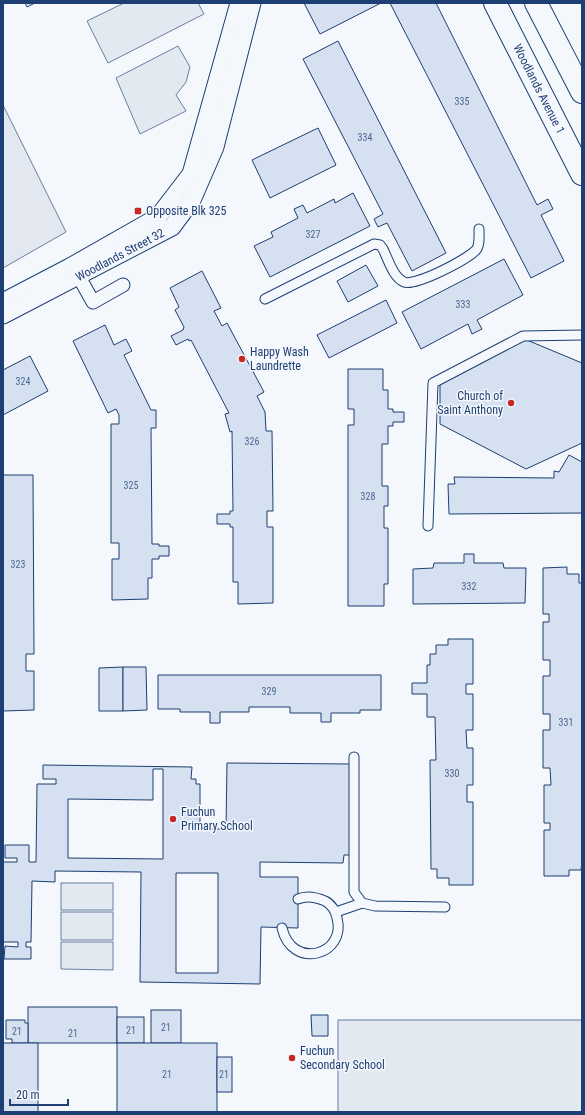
<svg xmlns="http://www.w3.org/2000/svg" width="585" height="1115" font-family="'Roboto Condensed',sans-serif">
	<style>
		.green { fill: #e3e9f0; stroke: #687fa3 }
		.parking { fill: #e3e8f0; stroke: #687fa3 }
		.building { fill: #d5e0f0; stroke: #1d3f73; fill-rule: evenodd }
		.lines { fill: none; stroke-linecap: round; stroke-linejoin: round }
		.service-casing { stroke: #1d3f73; stroke-width: 11 }
		.pedestrian-casing { stroke: #1d3f73; stroke-width: 15 }
		.minor-casing { stroke: #1d3f73; stroke-width: 19 }
		.secondary-casing { stroke: #1d3f73; stroke-width: 24 }
		.service { stroke: #f4f7fb; stroke-width: 9 }
		.pedestrian { stroke: #f4f7fb; stroke-width: 13 }
		.minor { stroke: #f4f7fb; stroke-width: 17 }
		.secondary { stroke: #f4f7fb; stroke-width: 22 }
		.poi-dot { fill: #c62828; stroke: #f4f7fb; stroke-width: 1.5 }
		.labels { text-anchor: middle; dominant-baseline: central; stroke-width: 3; stroke-linejoin: round; paint-order: stroke }
		.number-label { font-size: 10px; fill: #4b6792 }
		.street-label { font-size: 12px; fill: #1d3f73; stroke: #f4f7fb }
		.poi-label { font-size: 12px; fill: #1d3f73; stroke: #f4f7fb; text-anchor: start }
	</style>
	<rect width="100%" height="100%" fill="#f4f7fb"/>
	<!-- green -->
	<g class="green">
		<path d="M 124,3 L 198,3 L 204,14 L 108,63 L 87,21 Z"/>
		<path d="M 178,46 L 190,67 L 186,82 L 176,95 L 186,111 L 140,134 L 116,78 Z"/>
		<rect x="61" y="883" width="52" height="27"/>
		<rect x="61" y="912" width="52" height="28"/>
		<path d="M 61,942 L 113,942 L 113,970 L 61,969 Z"/>
		<rect x="338" y="1020" width="244" height="92"/>
	</g>
	<!-- parking -->
	<path class="parking" d="M 3,105 L 66,232 L 3,268 Z"/>
	<!-- building -->
	<g class="building">
		<path d="M 25,3 L 35,3 L 27,7 Z"/>
		<path d="M 304,3 L 381,3 L 320,34 Z"/>
		<path d="M 390,3 L 436,3 L 537,205 L 548,199 L 553,209 L 541,215 L 564,261 L 531,278 Z"/>
		<path d="M 338,41 L 446,253 L 412,271 L 387,223 L 378,227 L 374,219 L 383,214 L 303,59 Z"/>
		<path d="M 318,128 L 336,165 L 270,198 L 252,160 Z"/>
		<path d="M 353,193 L 370,226 L 270,277 L 254,246 L 273,237 L 271,232 L 298,218 L 294,209 L 303,205 L 307,213 L 334,199 L 335,203 Z"/>
		<path d="M 504,259 L 523,295 L 477,320 L 482,329 L 472,334 L 468,324 L 421,349 L 402,312 Z"/>
		<path d="M 366,265 L 378,286 L 348,302 L 337,281 Z"/>
		<path d="M 202,271 L 221,308 L 214,311 L 222,326 L 227,323 L 264,392 L 257,396 L 265,412 L 266,431 L 272,431 L 273,511 L 267,511 L 267,527 L 273,527 L 273,603 L 238,604 L 238,582 L 233,582 L 233,527 L 230,527 L 230,524 L 217,524 L 217,514 L 230,514 L 230,511 L 233,511 L 232,431 L 230,432 L 225,414 L 229,413 L 191,340 L 189,341 L 188,339 L 176,345 L 171,336 L 183,330 L 184,327 L 175,310 L 179,307 L 170,288 Z"/>
		<path d="M 386,300 L 397,323 L 329,358 L 317,335 Z"/>
		<path d="M 105,325 L 114,345 L 126,339 L 132,351 L 124,355 L 151,410 L 156,410 L 156,428 L 151,428 L 152,544 L 159,544 L 159,546 L 169,546 L 169,556 L 159,556 L 159,559 L 152,559 L 152,578 L 148,578 L 148,599 L 112,600 L 112,559 L 119,559 L 119,543 L 111,543 L 111,424 L 119,424 L 119,415 L 116,409 L 108,413 L 73,341 Z"/>
		<path d="M 522,338 L 582,363 L 582,443 L 526,469 L 440,424 L 440,383 Z"/>
		<path d="M 30,356 L 48,391 L 3,415 L 3,370 Z"/>
		<path d="M 348,369 L 383,369 L 383,390 L 388,390 L 388,409 L 393,409 L 393,412 L 404,412 L 404,422 L 393,422 L 393,426 L 388,426 L 388,444 L 382,444 L 382,486 L 388,486 L 388,506 L 384,506 L 384,528 L 388,528 L 388,584 L 384,584 L 384,606 L 348,606 L 348,425 L 354,425 L 354,409 L 348,409 Z"/>
		<path d="M 569,455 L 582,462 L 582,513 L 449,514 L 448,484 L 455,484 L 454,477 L 554,478 L 554,471 L 559,472 Z"/>
		<path d="M 3,475 L 33,475 L 34,654 L 26,654 L 26,671 L 34,671 L 34,710 L 3,711 Z"/>
		<path d="M 464,554 L 474,554 L 474,563 L 503,563 L 504,568 L 526,568 L 525,603 L 413,604 L 413,569 L 433,568 L 434,563 L 464,563 Z"/>
		<path d="M 567,567 L 567,574 L 579,574 L 579,583 L 582,583 L 582,861 L 581,870 L 569,870 L 569,876 L 544,876 L 544,830 L 550,830 L 550,823 L 544,823 L 544,785 L 551,785 L 550,768 L 543,768 L 543,730 L 550,730 L 550,714 L 543,714 L 543,676 L 550,676 L 550,660 L 543,660 L 543,622 L 549,622 L 549,614 L 543,614 L 543,568 Z"/>
		<path d="M 448,639 L 473,639 L 473,684 L 466,684 L 466,694 L 473,694 L 473,730 L 466,730 L 467,748 L 473,748 L 473,785 L 467,785 L 467,802 L 473,802 L 473,885 L 449,885 L 449,878 L 437,878 L 437,869 L 431,869 L 430,760 L 436,760 L 435,717 L 427,717 L 427,694 L 412,694 L 412,683 L 427,683 L 427,665 L 430,665 L 430,654 L 436,654 L 436,645 L 448,645 Z"/>
		<path d="M 123,667 L 123,711 L 99,711 L 99,668 Z"/>
		<path d="M 123,667 L 146,667 L 147,710 L 123,711 Z"/>
		<path d="M 158,675 L 381,675 L 381,710 L 360,710 L 360,713 L 331,713 L 331,722 L 321,722 L 321,713 L 290,713 L 290,707 L 249,707 L 249,712 L 220,712 L 220,723 L 210,723 L 210,712 L 180,712 L 180,709 L 158,709 Z"/>
		<path d="M 227,763 L 352,764 L 351,855 L 344,855 L 343,863 L 260,862 L 260,877 L 298,877 L 298,928 L 261,927 L 260,984 L 140,982 L 141,872 L 55,871 L 55,882 L 32,881 L 31,942 L 26,942 L 26,947 L 31,947 L 31,959 L 4,959 L 5,946 L 18,947 L 18,942 L 3,942 L 3,862 L 17,862 L 17,858 L 5,858 L 5,845 L 29,845 L 29,862 L 36,862 L 37,784 L 56,784 L 56,779 L 43,779 L 43,765 L 192,767 L 191,779 L 196,779 L 196,784 L 200,784 L 200,829 L 226,829 ZM 153,769 L 163,769 L 163,859 L 68,858 L 68,799 L 153,800 ZM 176,873 L 218,873 L 218,973 L 176,973 Z"/>
		<rect x="28" y="1007" width="89" height="36"/>
		<rect x="151" y="1010" width="30" height="33"/>
		<path d="M 311,1015 L 328,1015 L 328,1036 L 312,1036 Z"/>
		<rect x="117" y="1017" width="27" height="26"/>
		<path d="M 6,1020 L 25,1020 L 25,1023 L 28,1023 L 28,1043 L 12,1043 L 12,1039 L 6,1039 Z"/>
		<rect x="3" y="1043" width="35" height="69"/>
		<rect x="117" y="1043" width="100" height="69"/>
		<rect x="217" y="1057" width="15" height="35"/>
	</g>
	<g class="lines">
		<!-- service casing -->
		<g class="service-casing">
			<g id="service">
				<path d="M 265,299 L 374,244 L 380,245 L 383,249 C 388,259 393,277 404,282 C 415,287 468,259 476,250 C 480,245 479,236 479,229"/>
				<path d="M 428,526 L 433,383 L 523,336 L 582,335"/>
				<path d="M 354,757 L 354,892 L 362,903"/>
				<path d="M 336,912 L 362,903 L 375,906 L 445,907"/>
				<path d="M 282,928 C 292,971 347,955 337,918 C 336,911 331,904 325,901 C 316,897 307,895 298,899"/>
			</g>
		</g>
		<!-- pedestrian casing -->
		<g class="pedestrian-casing">
			<path id="pedestrian" d="M 79,277 L 93,302 L 123,285"/>
		</g>
		<!-- minor casing -->
		<g class="minor-casing">
			<g id="minor">
				<path d="M 3,302 L 70,267 L 158,217 L 191,174 L 239,3"/>
				<path d="M 3,315 L 172,227 L 192,200 L 215,147 L 252,3"/>
			</g>
		</g>
		<!-- secondary casing -->
		<g class="secondary-casing">
			<g id="secondary">
				<path d="M 495,3 L 582,174"/>
				<path d="M 536,3 L 582,92"/>
			</g>
		</g>
		<!-- service -->
		<use href="#service" class="service"/>
		<!-- pedestrian -->
		<use href="#pedestrian" class="pedestrian"/>
		<!-- minor -->
		<use href="#minor" class="minor"/>
		<!-- secondary -->
		<use href="#secondary" class="secondary"/>
	</g>
	<!-- markers -->
	<g class="poi-dot">
		<rect x="134" y="207" width="8" height="8" rx="2"/>
		<circle cx="242" cy="359" r="4"/>
		<circle cx="511" cy="403" r="4"/>
		<circle cx="173" cy="819" r="4"/>
		<circle cx="292" cy="1058" r="4"/>
	</g>
	<g class="labels">
		<!-- number labels -->
		<g class="number-label">
			<text x="462" y="101">335</text>
			<text x="365" y="137">334</text>
			<text x="313" y="234">327</text>
			<text x="463" y="304">333</text>
			<text x="23" y="381">324</text>
			<text x="252" y="441">326</text>
			<text x="131" y="485">325</text>
			<text x="368" y="496">328</text>
			<text x="18" y="564">323</text>
			<text x="469" y="586">332</text>
			<text x="269" y="691">329</text>
			<text x="566" y="722">331</text>
			<text x="452" y="773">330</text>
			<text x="166" y="1027">21</text>
			<text x="131" y="1030">21</text>
			<text x="17" y="1031">21</text>
			<text x="73" y="1033">21</text>
			<text x="167" y="1074">21</text>
			<text x="224" y="1074">21</text>
		</g>
		<!-- street labels -->
		<g class="street-label">
			<text transform="translate(539 89) rotate(63)">Woodlands Avenue 1</text>
			<text transform="translate(120 255) rotate(-28)">Woodlands Street 32</text>
		</g>
		<!-- poi labels -->
		<g class="poi-label">
			<text x="146" y="211">Opposite Blk 325</text>
			<text x="250" y="352">Happy Wash<tspan x="250" dy="14">Laundrette</tspan></text>
			<text x="503" y="396" text-anchor="end">Church of<tspan x="503" dy="14">Saint Anthony</tspan></text>
			<text x="181" y="812">Fuchun<tspan x="181" dy="14">Primary School</tspan></text>
			<text x="300" y="1051">Fuchun<tspan x="300" dy="14">Secondary School</tspan></text>
		</g>
	</g>
	<!-- border -->
	<rect width="585" height="1115" fill="none" stroke="#1d3f73" stroke-width="8"/>
	<!-- scale -->
	<path d="M10 1099v6h58v-6" fill="none" stroke="#1d3f73" stroke-width="2"/>
	<text x="16" y="1099" font-size="12" fill="#1d3f73" stroke="#f4f7fb" stroke-width="3" paint-order="stroke">20 m</text>
</svg>
